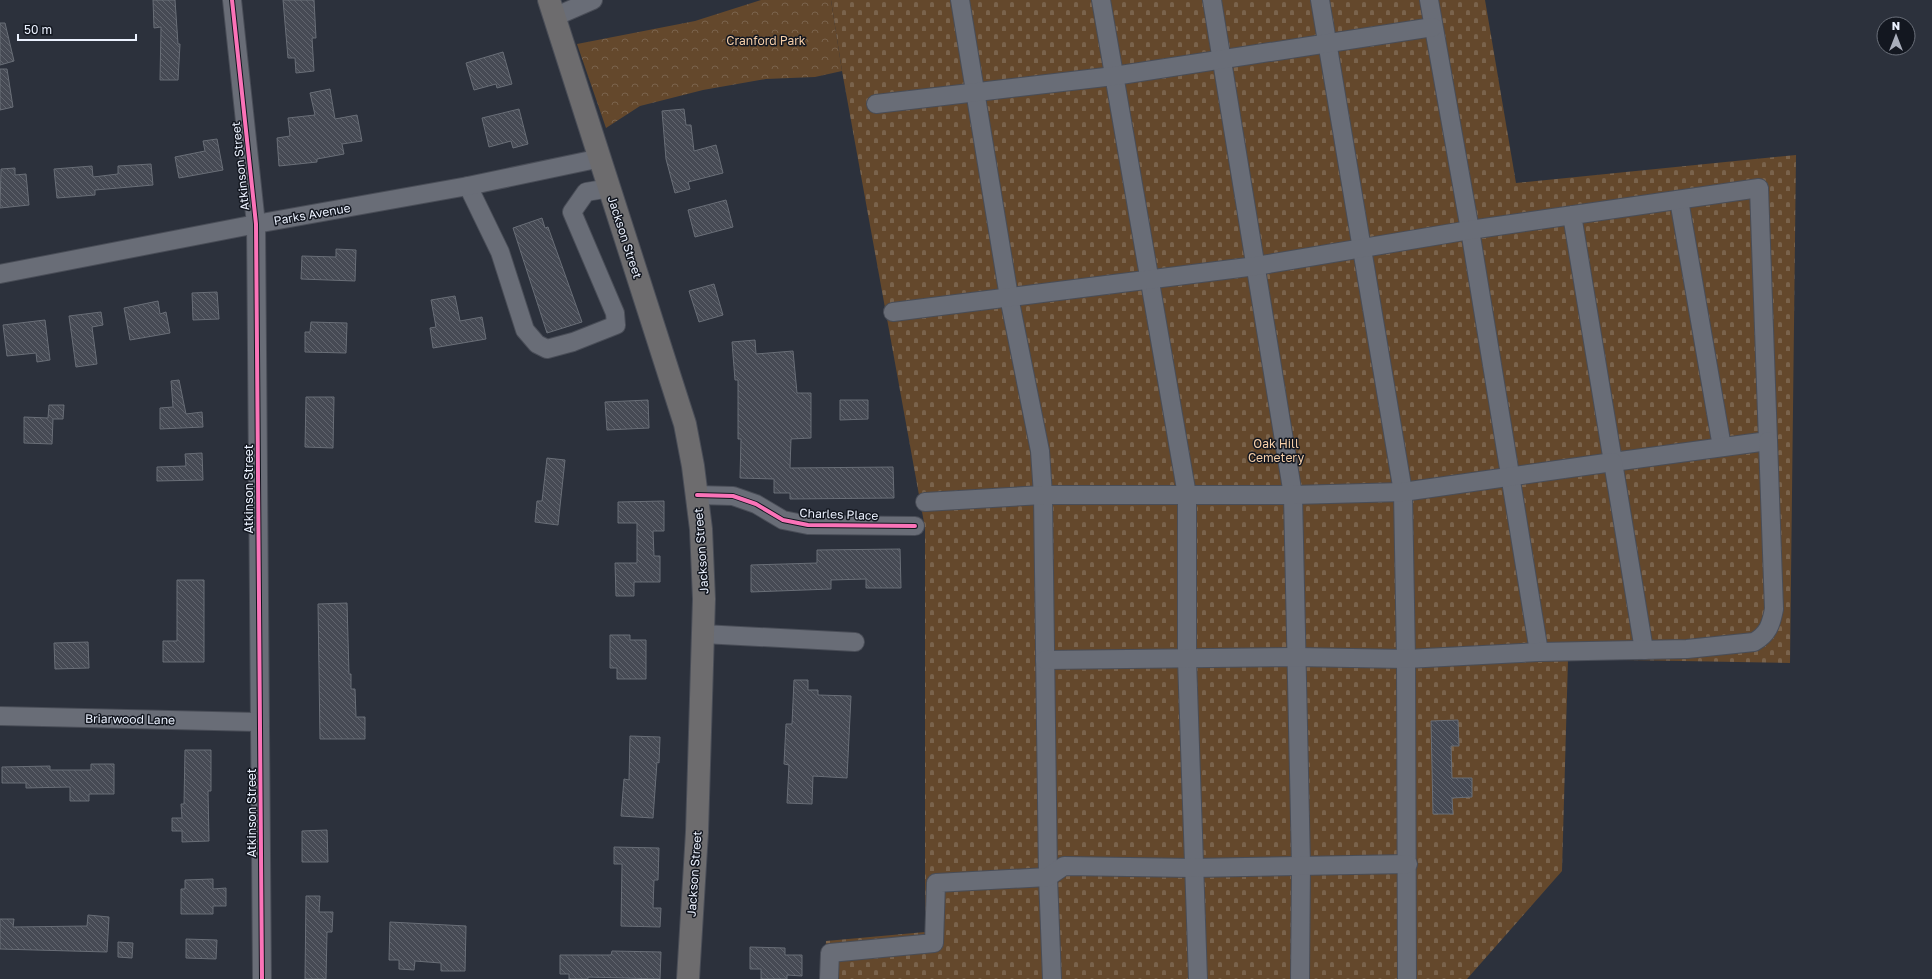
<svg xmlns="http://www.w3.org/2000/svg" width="1932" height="979" font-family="'Golos Text',sans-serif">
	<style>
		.forest { fill: url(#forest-crowns) }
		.cemetery { fill: url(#cemetery-stones) }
		.building { fill: url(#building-back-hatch); stroke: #696e77 }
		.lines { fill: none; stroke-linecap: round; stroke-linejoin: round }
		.minor-casing { stroke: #494d57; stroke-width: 20 }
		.major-casing { stroke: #494d57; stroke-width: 24 }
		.minor { stroke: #696d77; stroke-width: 18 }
		.major { stroke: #6d6c6e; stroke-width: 22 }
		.cycleway-casing { stroke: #131720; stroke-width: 6 }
		.cycleway { stroke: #fb73b8; stroke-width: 4 }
		.labels { text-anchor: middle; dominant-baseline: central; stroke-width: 3; stroke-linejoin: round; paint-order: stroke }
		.park-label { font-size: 12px; fill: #f6cfa9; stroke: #131720 }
		.street-label { font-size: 12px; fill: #ecf2ff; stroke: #131720 }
	</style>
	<defs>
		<pattern id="forest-crowns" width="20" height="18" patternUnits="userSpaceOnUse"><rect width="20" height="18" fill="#64482c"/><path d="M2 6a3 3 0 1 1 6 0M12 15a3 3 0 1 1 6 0" fill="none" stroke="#7a634c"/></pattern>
		<pattern id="cemetery-stones" width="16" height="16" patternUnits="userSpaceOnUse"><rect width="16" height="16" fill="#64482c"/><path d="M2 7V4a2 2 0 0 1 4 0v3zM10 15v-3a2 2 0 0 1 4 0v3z" fill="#7a634c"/></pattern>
		<pattern id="building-back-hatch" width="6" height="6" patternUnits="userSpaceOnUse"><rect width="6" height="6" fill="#464a54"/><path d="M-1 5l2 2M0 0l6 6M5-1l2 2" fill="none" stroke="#61656e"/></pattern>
	</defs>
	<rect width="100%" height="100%" fill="#2c313c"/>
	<!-- forest -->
	<path class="forest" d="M 761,0 L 831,0 L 842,71 L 815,77 L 766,79 L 703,90 L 640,106 L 606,128 L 577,44 L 695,21 Z"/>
	<!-- cemetery -->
	<path class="cemetery" d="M 831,0 L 1485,0 L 1516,183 L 1796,155 L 1790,663 L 1568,659 L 1562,871 L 1467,979 L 824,979 L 826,941 L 925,932 L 925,528 L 842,71 Z"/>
	<!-- building -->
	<g class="building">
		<path d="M 153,0 L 175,0 L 178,44 L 180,44 L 178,80 L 160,80 L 161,27 L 154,28 Z"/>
		<path d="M 283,0 L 314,0 L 316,38 L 312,38 L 314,71 L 296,73 L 295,58 L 288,58 Z"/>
		<path d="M 0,23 L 5,23 L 14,61 L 0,65 Z"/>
		<path d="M 503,52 L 512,84 L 497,88 L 496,84 L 474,90 L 466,63 Z"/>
		<path d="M 0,69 L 7,69 L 13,107 L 0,110 Z"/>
		<path d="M 330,89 L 335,119 L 357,115 L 362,141 L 342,144 L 344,154 L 317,159 L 317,162 L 279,166 L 277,138 L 290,136 L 288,118 L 315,115 L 310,93 Z"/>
		<path d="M 519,109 L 528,144 L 513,148 L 511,141 L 489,147 L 482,118 Z"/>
		<path d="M 684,109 L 686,125 L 691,125 L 694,151 L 716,145 L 723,173 L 688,182 L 690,189 L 675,193 L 666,159 L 662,111 Z"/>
		<path d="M 217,139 L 223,170 L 179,178 L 175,157 L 205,151 L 203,141 Z"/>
		<path d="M 151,164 L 153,185 L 95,190 L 95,195 L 57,198 L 54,169 L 92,166 L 93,177 L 118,174 L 118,166 Z"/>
		<path d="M 15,168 L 15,175 L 26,174 L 29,205 L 0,208 L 1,169 Z"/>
		<path d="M 726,200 L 733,227 L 695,237 L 688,210 Z"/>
		<path d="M 542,218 L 545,228 L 548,227 L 582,322 L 547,333 L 513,228 Z"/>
		<path d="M 336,249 L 356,250 L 355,281 L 301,279 L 302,256 L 336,257 Z"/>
		<path d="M 714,284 L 723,315 L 699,322 L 689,291 Z"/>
		<path d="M 217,292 L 219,319 L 193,320 L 192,293 Z"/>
		<path d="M 455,296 L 460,321 L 482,317 L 486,339 L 433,348 L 430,328 L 436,327 L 431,300 Z"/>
		<path d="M 158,301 L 160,314 L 166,312 L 170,333 L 130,340 L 124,308 Z"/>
		<path d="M 101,312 L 103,325 L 92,327 L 97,364 L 76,367 L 69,316 Z"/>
		<path d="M 45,320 L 50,360 L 37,362 L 36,353 L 7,356 L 3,325 Z"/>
		<path d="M 311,322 L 347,323 L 346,353 L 305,352 L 305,332 L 310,332 Z"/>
		<path d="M 755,340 L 756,354 L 793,351 L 797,393 L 811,393 L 811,438 L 791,439 L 790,468 L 893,467 L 894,498 L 790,499 L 790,493 L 774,493 L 774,479 L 740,478 L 741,439 L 738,439 L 738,380 L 735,380 L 732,342 Z"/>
		<path d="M 179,380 L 186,414 L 202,412 L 203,427 L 160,429 L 160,408 L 173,407 L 171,381 Z"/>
		<path d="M 306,397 L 334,397 L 333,448 L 305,447 Z"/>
		<path d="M 648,400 L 649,428 L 607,430 L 605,402 Z"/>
		<path d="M 840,400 L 868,400 L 868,419 L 840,420 Z"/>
		<path d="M 49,405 L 64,405 L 63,419 L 53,419 L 52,444 L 24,443 L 24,417 L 48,418 Z"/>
		<path d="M 202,453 L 203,480 L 157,481 L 157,467 L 186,466 L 185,454 Z"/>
		<path d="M 547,458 L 565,460 L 558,525 L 535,522 L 537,501 L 542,501 Z"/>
		<path d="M 664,501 L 664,531 L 653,531 L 654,556 L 660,556 L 660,582 L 634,582 L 634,596 L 616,596 L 615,563 L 637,563 L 637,523 L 618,523 L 618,502 Z"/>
		<path d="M 900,549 L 901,588 L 866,588 L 866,579 L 831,580 L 831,589 L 751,592 L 751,565 L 817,563 L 817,550 Z"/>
		<path d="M 177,580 L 204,580 L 204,662 L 163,662 L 163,641 L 177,641 Z"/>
		<path d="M 347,603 L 349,674 L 351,674 L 351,689 L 355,689 L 356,717 L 365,717 L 365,739 L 320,739 L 318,604 Z"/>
		<path d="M 610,635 L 630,635 L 630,640 L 646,640 L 646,679 L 617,679 L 617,668 L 610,668 Z"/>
		<path d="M 88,642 L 89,668 L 55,669 L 54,643 Z"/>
		<path d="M 794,680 L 808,680 L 808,690 L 818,690 L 818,695 L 851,696 L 847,778 L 813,776 L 812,804 L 787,803 L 789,765 L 784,764 L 786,724 L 792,724 Z"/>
		<path d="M 1458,720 L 1459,746 L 1451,746 L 1452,778 L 1472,778 L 1472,797 L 1452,798 L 1453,814 L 1433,814 L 1431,721 Z"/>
		<path d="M 630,736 L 660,737 L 659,763 L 657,762 L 653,818 L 621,816 L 624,779 L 629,780 Z"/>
		<path d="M 185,750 L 211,750 L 211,791 L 208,791 L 209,841 L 182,842 L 182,831 L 172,831 L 172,818 L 182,818 L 181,804 L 184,804 Z"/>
		<path d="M 91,764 L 114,764 L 114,794 L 89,794 L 89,801 L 70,801 L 70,787 L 26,788 L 26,783 L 2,783 L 2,767 L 50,766 L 50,770 L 91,770 Z"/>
		<path d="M 327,830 L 328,862 L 302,862 L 302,831 Z"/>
		<path d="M 614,847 L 659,848 L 658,880 L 654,880 L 653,908 L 661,908 L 660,927 L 621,926 L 622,864 L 614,864 Z"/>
		<path d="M 213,879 L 213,889 L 226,888 L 226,906 L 213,906 L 213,914 L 181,914 L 181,889 L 185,889 L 185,880 Z"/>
		<path d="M 306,896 L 320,896 L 319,912 L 333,912 L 332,932 L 327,932 L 326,979 L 305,979 Z"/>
		<path d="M 88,915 L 109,917 L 107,952 L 0,949 L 0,919 L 14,919 L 13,927 L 87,926 Z"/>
		<path d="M 390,922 L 466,926 L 465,971 L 441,971 L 441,963 L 415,961 L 414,970 L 399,969 L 399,960 L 389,960 Z"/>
		<path d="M 186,939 L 217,940 L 216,959 L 186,958 Z"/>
		<path d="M 118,942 L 133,943 L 132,958 L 118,957 Z"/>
		<path d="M 750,947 L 785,948 L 785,955 L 802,955 L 802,976 L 787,975 L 787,979 L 761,979 L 761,969 L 750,969 Z"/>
		<path d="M 612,951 L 661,952 L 660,979 L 588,977 L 588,979 L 569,979 L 569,974 L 560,974 L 560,955 L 611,955 Z"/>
	</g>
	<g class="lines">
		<!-- minor casing -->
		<g class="minor-casing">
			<g id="minor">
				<path d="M 232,0 L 256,224 L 262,979"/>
				<path d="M 960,0 L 1009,297 L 1040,451 L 1043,495 L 1048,877 L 1052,979"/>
				<path d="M 1101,0 L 1187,495 L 1187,659 L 1198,979"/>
				<path d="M 1212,0 L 1293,495 L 1301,865 L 1300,979"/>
				<path d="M 1320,0 L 1403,492 L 1406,659 L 1407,979"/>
				<path d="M 1429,0 L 1470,230 L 1539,652"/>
				<path d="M 554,17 L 593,0"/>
				<path d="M 876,104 L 1114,76 L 1433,27"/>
				<path d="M 468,186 L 500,252 L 525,330 L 537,344 L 547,349 L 573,342 L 616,325 L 615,313 L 572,212 L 586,192 L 610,188"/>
				<path d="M 1679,200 L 1722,447"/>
				<path d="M 0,274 L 256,224 L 468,186 L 601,158"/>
				<path d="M 893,312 L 1256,266 L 1470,230 L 1759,188 L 1768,441 L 1613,462 L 1572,215"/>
				<path d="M 697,495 L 733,496 L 756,504 L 783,520 L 808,525 L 915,526"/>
				<path d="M 925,502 L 1043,495 L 1293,495 L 1403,492 L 1613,462 L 1644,650"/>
				<path d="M 703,634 L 855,642"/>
				<path d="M 1045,660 L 1297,657 L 1406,659 L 1539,652 L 1687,649 L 1754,642 C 1768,634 1771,625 1774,609 L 1768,441"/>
				<path d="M 0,716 L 260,722"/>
				<path d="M 829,979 L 830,953 L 934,943 L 936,883 L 1048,877 L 1064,866 L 1193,868 L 1408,864"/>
			</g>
		</g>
		<!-- major casing -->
		<g class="major-casing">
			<path id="major" d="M 549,0 L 685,424 L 693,466 L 701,529 L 704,599 L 697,832 L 688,979"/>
		</g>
		<!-- minor -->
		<use href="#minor" class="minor"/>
		<!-- major -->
		<use href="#major" class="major"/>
		<!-- cycleway casing -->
		<g class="cycleway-casing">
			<g id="cycleway">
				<path d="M 232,0 L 256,224 L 262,979"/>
				<path d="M 697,495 L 733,496 L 756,504 L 783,520 L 808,525 L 915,526"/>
			</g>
		</g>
		<!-- cycleway -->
		<use href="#cycleway" class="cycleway"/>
	</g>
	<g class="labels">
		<!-- park labels -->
		<g class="park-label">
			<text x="766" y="40">Cranford Park</text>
			<text x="1276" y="443">Oak Hill<tspan x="1276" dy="14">Cemetery</tspan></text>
		</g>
		<!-- street labels -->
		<g class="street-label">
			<text transform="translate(240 166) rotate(-96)">Atkinson Street</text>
			<text transform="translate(312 214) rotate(-10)">Parks Avenue</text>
			<text transform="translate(625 237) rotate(72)">Jackson Street</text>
			<text transform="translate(248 489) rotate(-90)">Atkinson Street</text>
			<text transform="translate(839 514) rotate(2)">Charles Place</text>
			<text transform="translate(701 551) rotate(-94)">Jackson Street</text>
			<text transform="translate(130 719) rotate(1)">Briarwood Lane</text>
			<text transform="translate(251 813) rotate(-90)">Atkinson Street</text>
			<text transform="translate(694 874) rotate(-86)">Jackson Street</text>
		</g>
	</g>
	<!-- north arrow -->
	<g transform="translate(1896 36)"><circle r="19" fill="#131720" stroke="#6a6f79"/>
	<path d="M0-3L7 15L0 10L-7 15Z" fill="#a9aebb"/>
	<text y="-6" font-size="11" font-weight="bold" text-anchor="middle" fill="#ecf2ff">N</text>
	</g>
	<!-- scale -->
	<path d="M18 34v6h118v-6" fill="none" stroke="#ecf2ff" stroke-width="2"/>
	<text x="24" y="34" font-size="12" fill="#ecf2ff" stroke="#131720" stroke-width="3" paint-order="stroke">50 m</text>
</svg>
